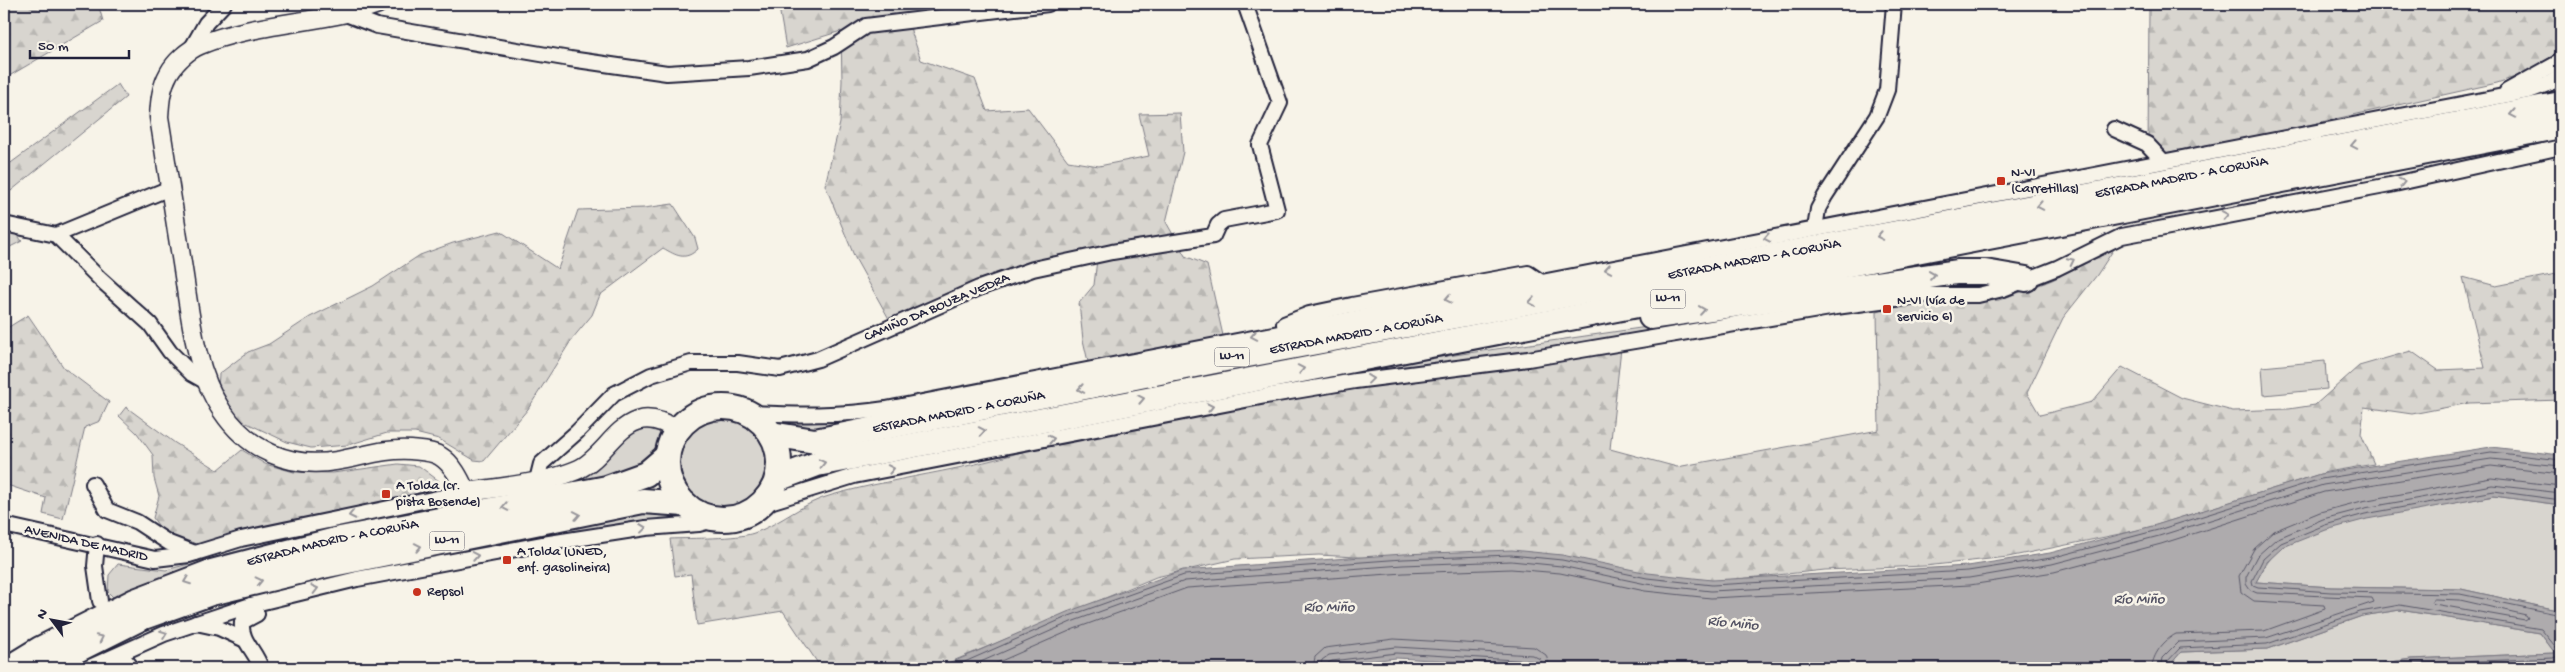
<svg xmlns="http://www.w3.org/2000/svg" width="2565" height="672" font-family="'Gochi Hand',sans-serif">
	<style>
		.grass { fill: #d8d5cf; stroke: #7d7c85 }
		.forest { fill: url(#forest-firs); stroke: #7d7c85 }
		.water { fill: #aeabad; stroke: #76747f }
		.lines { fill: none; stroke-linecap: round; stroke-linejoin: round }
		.shore { stroke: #5a5969; stroke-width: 1 }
		.minor-casing { stroke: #22223b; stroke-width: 18 }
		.tertiary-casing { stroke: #22223b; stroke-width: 21 }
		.trunk-casing { stroke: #22223b; stroke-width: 28 }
		.minor { stroke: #f7f3e8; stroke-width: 14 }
		.tertiary { stroke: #f7f3e8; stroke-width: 18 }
		.trunk { stroke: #f7f3e8; stroke-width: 24 }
		.oneway { stroke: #97959a }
		.poi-dot { fill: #c8321e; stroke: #f7f3e8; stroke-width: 2 }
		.labels { text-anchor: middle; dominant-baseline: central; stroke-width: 5; stroke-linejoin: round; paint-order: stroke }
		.shield { fill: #f7f3e8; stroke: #62616f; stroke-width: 1 }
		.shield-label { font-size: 12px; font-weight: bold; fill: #22223b }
		.poi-label { font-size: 14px; fill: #22223b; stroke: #f7f3e8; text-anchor: start }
		.street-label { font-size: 14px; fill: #22223b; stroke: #f7f3e8 }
		.water-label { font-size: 15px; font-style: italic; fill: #535263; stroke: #f7f3e8 }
	</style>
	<defs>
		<pattern id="forest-firs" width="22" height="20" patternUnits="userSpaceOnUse" patternTransform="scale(1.25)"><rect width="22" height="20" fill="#d8d5cf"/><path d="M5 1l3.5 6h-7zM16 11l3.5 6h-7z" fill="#b9b7b3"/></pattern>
	</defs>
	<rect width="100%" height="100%" fill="#f7f3e8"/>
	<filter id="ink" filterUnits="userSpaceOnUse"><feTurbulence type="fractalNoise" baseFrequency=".02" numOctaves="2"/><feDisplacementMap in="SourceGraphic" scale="10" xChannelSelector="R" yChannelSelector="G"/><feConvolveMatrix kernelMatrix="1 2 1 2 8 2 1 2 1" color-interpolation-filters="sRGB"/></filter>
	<g filter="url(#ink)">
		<!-- grass -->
		<g class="grass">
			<path d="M 1948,278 L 1994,284 L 1986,287 L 1863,298 L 1730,318 L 1581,345 L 1320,380 L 997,441 L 793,488 L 814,476 L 1338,372 L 1764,310 Z"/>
			<path d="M 2325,361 L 2327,389 L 2264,395 L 2262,367 Z"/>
			<circle cx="724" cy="463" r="47"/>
			<path d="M 780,419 L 851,419 L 851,424 C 827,428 805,430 781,425 Z"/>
			<path d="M 645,428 L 659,432 L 662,439 L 652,460 L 636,471 L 586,482 L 584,476 L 607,459 L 630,435 Z"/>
			<path d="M 2494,496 L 2561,505 L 2561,611 L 2461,589 L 2331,587 L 2256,582 C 2263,569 2271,554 2284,547 C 2341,515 2430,508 2494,496 Z"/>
			<path d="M 427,507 L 430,513 L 183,574 L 114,598 L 108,592 L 109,575 L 118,564 L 166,570 L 318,530 Z"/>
			<path d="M 649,512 L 678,517 L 219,609 L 217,607 L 287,585 Z"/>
			<path d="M 2400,610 L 2540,633 L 2555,653 L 2411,659 L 2352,668 L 2173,668 L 2170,665 L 2181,652 L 2268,649 L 2362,616 Z"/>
		</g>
		<!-- forest -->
		<g class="forest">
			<path d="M 4,4 L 98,4 L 103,21 L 4,79 Z"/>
			<path d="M 783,4 L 965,4 L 906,16 L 921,60 L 975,79 L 987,111 L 1028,108 L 1068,161 L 1099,166 L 1149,156 L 1139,114 L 1180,113 L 1183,152 L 1166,222 L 1185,256 L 1207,265 L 1224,340 L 1089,366 L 1083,340 L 1079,303 L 1094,285 L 1098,251 L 893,326 L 855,258 L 825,185 L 840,123 L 842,81 L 841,31 L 786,48 L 780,13 Z"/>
			<path d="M 2149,4 L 2561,4 L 2561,51 L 2521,75 L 2497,83 L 2272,133 L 2148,156 Z"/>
			<path d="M 118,84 L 126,97 L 6,195 L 4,209 L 4,168 Z"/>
			<path d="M 673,204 L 695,238 L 698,249 C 685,261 677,256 663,248 L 600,295 L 592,315 L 572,339 L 528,409 L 484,461 L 474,460 L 439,439 L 415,433 L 387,433 L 348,445 L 311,448 L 287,442 L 234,417 L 218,388 L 219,374 L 248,352 L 269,344 L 310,317 L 373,286 L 420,255 L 453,243 L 500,231 L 558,269 L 578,210 L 644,208 Z"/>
			<path d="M 4,218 L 22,241 L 4,250 Z"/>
			<path d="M 2114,249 L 2097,275 L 2063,318 L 2027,393 L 2040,415 L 2092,402 L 2122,367 L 2182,398 L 2233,411 L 2289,409 L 2315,405 L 2359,366 L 2411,351 L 2438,370 L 2485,368 L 2463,277 L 2496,286 L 2561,273 L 2561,400 L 2469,403 L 2412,414 L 2364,407 L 2361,434 L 2374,464 L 2327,472 L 2144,529 L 2008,557 L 1925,566 L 1825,570 L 1709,582 L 1573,569 L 1319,555 L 1235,559 L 1156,577 L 936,668 L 821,668 L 783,611 L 697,625 L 691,574 L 675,576 L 670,539 C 691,538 737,539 754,533 C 782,523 802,503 832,495 C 904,475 981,469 1050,442 L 1331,388 L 1549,363 L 1621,348 L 1610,449 L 1677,467 L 1879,430 L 1877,311 L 1911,303 L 1977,302 L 1999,300 L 2052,280 Z"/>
			<path d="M 28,315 L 64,368 L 109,402 L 100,421 L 85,427 L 63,519 L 43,514 L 46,498 L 4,484 L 4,330 Z"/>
			<path d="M 126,407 L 175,443 L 218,470 L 242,450 L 265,464 L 294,472 L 333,473 L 398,464 L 419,466 L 439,481 L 426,491 L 177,552 L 153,518 L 159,496 L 154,478 L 153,455 L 137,433 L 119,416 Z"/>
		</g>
		<!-- water -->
		<path class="water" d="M 2491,447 L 2561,455 L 2561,505 L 2494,496 L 2367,519 L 2326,530 L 2283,547 L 2267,562 L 2256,582 L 2331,587 L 2461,589 L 2561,611 L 2561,668 L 2352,668 L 2411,659 L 2555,653 L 2540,633 L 2400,610 L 2362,616 L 2268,649 L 2181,652 L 2170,665 L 2173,668 L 1573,668 L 1396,658 L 1312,668 L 939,668 L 1067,612 L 1183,570 L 1403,554 L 1512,550 L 1562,555 L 1648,573 L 1712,580 L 1968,566 L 2050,553 L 2156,525 L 2320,474 Z"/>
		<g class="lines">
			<!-- shore -->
			<g class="shore">
				<path d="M 2561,500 L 2494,491 L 2365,514 L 2325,525 L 2281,543 L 2263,559 L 2252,581 L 2253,585 L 2258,587 L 2331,592 L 2460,594 L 2561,615"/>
				<path d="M 2435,599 L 2460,600 L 2526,615 L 2528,618 L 2525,620 L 2434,604 L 2432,602 Z"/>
				<path d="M 951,668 L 1069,616 L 1184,575 L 1403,559 L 1511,555 L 1562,560 L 1647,578 L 1712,585 L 1968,571 L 2051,558 L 2158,530 L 2321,479 L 2491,452 L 2561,460"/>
				<path d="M 967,668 L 1071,622 L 1185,581 L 1403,565 L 1511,561 L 1561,566 L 1646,584 L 1711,591 L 1969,578 L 2052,564 L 2159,536 L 2323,485 L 2491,459 L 2561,466"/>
				<path d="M 985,668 L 1074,629 L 1187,588 L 1404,573 L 1511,569 L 1560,573 L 1645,591 L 1711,598 L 1970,585 L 2054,572 L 2161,544 L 2324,492 L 2491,466 L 2561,474"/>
				<path d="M 1313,668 L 1315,657 L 1325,648 L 1394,639 L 1534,647 L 1546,655 L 1550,668"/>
				<path d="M 1320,668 L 1322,660 L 1329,655 L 1396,647 L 1532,655 L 1540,659 L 1543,668"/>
				<path d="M 1327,668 L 1328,663 L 1332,661 L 1396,653 L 1531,661 L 1535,663 L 1536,668"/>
				<path d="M 2152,668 C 2152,655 2164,640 2176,634 L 2264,631 L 2325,609 L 2324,605 L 2254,601 L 2241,592 L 2239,576 L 2254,549 L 2274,531 L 2320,512 L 2362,501 L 2491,478 L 2561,486"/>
				<path d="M 2160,668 L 2162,658 L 2178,642 L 2266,638 L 2374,602 L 2372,598 L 2257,593 L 2250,590 L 2246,584 L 2246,577 L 2257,556 L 2276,539 L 2323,519 L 2365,508 L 2492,485 L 2561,493"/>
				<path d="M 2166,668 L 2167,662 L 2180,648 L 2267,644 L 2360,612 L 2400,605 L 2541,629 L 2559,651 L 2558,656 L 2553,658 L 2412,664 L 2384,668"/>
				<path d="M 2456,668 L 2554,664 L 2561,661"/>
			</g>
			<!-- minor casing -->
			<g class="minor-casing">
				<g id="minor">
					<path d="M 343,13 L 377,26 L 570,59 L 667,73 L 749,68 L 808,59 L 834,47 L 866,26 L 1048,4"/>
					<path d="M 190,51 L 206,23 L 224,4"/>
					<path d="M 2507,91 L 2561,61"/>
					<path d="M 2114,129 L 2147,144 L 2163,161"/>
					<path d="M 4,224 L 56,235 L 100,279 L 150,324 L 170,352 L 192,374 L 208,383"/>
					<path d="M 1815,229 L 1818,209 L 1825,196 L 1877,116 L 1887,90 L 1894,4"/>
					<path d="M 56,235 L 170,188"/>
					<path d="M 1284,324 L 1309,314 L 1352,305 L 1528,273 L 1540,281"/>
					<path d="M 751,413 C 797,415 840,416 886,409 L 2529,91 L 2548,84 L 2561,76"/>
					<path d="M 537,480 L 541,464 L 577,432 L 614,394 L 651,375 L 691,363 L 738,363 L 780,369 L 818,359 L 979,288 L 1033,269 L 1112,252 L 1213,236 L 1218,225 L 1224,220 L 1277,210 L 1260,145 L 1280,103 L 1245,4"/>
					<path d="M 93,484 L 107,510 L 137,522 L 169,543 L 195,553"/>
					<path d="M 760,505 L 854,476 L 1266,396 L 1355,381 L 1528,359 L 1836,307 L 1925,295 L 1978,295 L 2003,289 L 2057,268 L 2122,236 L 2390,185 L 2561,147"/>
					<path d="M 4,525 L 155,559 L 189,555 L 241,539 L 466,492"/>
					<path d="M 97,544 L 95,566 L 100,601"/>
					<path d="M 251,605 L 257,614 L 242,622 C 240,641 256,651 261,668"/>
					<path d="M 196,623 L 219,628 L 243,639"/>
					<path d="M 127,662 L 132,668"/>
					<path d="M 88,668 L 164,634 L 251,605 L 357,579 L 543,544 L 646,528 L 699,524 L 718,519"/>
				</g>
			</g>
			<!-- tertiary casing -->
			<g class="tertiary-casing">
				<path id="tertiary" d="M 378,4 C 321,24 256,22 200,45 C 188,50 175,62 169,73 C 161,87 160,101 159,117 C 167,166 174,214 182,263 C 190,312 194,369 222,411 C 248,450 290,469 336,461 C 361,457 386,448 411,450 C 420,451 432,451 440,456 C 453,464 460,479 466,492 C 497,488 551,482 579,469 C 602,458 614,429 637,421 C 651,416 666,423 677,430"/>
			</g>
			<!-- trunk casing -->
			<g class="trunk-casing">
				<g id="trunk">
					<path d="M 1651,317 L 1957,272 L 1985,272 L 2026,279"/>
					<circle cx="723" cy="463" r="56"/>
					<path id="s1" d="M 771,434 L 815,441 L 1215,361 L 1934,226 L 2561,104"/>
					<path d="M 777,479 L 817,464 C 1398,348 1980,241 2561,126"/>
					<path id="s2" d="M 9,668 L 40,649 L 135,601 L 211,572 L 335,540 L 607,488 L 646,474 L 667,456"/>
					<path d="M 41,668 L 141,618 L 211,593 L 323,566 L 643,501 L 685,504"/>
				</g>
			</g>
			<!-- minor -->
			<use href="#minor" class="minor"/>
			<!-- tertiary -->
			<use href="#tertiary" class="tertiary"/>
			<!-- trunk -->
			<use href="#trunk" class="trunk"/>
		</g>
		<!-- one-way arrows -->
		<defs><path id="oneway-chevron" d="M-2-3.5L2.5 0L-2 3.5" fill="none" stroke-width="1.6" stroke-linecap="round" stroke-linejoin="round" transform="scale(1.25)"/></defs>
		<g class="oneway">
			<use href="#oneway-chevron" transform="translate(2513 114) rotate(169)"/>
			<use href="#oneway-chevron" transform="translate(2354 145) rotate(169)"/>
			<use href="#oneway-chevron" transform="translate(2402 182) rotate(-13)"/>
			<use href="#oneway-chevron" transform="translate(2040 206) rotate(169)"/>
			<use href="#oneway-chevron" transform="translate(2225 215) rotate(-11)"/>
			<use href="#oneway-chevron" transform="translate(1880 236) rotate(169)"/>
			<use href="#oneway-chevron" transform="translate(1767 238) rotate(169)"/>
			<use href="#oneway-chevron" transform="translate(2071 261) rotate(-26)"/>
			<use href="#oneway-chevron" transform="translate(1608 269) rotate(170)"/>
			<use href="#oneway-chevron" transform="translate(1932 275) rotate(-8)"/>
			<use href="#oneway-chevron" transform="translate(1448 299) rotate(169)"/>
			<use href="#oneway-chevron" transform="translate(1532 302) rotate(170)"/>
			<use href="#oneway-chevron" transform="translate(1702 310) rotate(-8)"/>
			<use href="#oneway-chevron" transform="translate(1254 336) rotate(169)"/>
			<use href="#oneway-chevron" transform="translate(1301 369) rotate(-11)"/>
			<use href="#oneway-chevron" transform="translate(1370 379) rotate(-7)"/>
			<use href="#oneway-chevron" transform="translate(1081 389) rotate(169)"/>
			<use href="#oneway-chevron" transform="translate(1141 399) rotate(-11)"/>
			<use href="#oneway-chevron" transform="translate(1210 407) rotate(-11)"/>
			<use href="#oneway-chevron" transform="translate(982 431) rotate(-11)"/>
			<use href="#oneway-chevron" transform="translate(1051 439) rotate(-11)"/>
			<use href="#oneway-chevron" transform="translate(822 463) rotate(-13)"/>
			<use href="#oneway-chevron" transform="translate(891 469) rotate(-11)"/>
			<use href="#oneway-chevron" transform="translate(505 507) rotate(169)"/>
			<use href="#oneway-chevron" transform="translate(352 515) rotate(168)"/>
			<use href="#oneway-chevron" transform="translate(577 515) rotate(-11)"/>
			<use href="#oneway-chevron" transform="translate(643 528) rotate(-7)"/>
			<use href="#oneway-chevron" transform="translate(418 547) rotate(-11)"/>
			<use href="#oneway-chevron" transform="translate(475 556) rotate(-10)"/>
			<use href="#oneway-chevron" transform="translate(187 581) rotate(159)"/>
			<use href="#oneway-chevron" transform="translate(259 581) rotate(-13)"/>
			<use href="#oneway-chevron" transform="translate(315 589) rotate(-14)"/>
			<use href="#oneway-chevron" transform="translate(164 634) rotate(-21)"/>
			<use href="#oneway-chevron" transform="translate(100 638) rotate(-26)"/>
		</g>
	</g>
	<!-- markers -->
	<g class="poi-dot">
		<rect x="1996" y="176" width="10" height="10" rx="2.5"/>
		<rect x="1882" y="304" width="10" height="10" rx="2.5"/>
		<rect x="381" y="489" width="10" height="10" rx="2.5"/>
		<rect x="502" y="555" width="10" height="10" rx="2.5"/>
		<circle cx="417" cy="592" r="5"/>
	</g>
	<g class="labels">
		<!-- shield labels -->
		<g class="shield">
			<rect x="1650.5" y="289.5" width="35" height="19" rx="4"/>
			<rect x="1214.5" y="347.5" width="35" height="19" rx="4"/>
			<rect x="429.5" y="531.5" width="35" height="19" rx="4"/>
		</g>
		<g class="shield-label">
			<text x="1668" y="299">LU-11</text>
			<text x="1232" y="357">LU-11</text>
			<text x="447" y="541">LU-11</text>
		</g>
		<!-- poi labels -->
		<g class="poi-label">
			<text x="2011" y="173">N-VI<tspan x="2011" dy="16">(Carretillas)</tspan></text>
			<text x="1897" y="301">N-VI (vía de<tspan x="1897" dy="16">servicio 6)</tspan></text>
			<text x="396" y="486">A Tolda (cr.<tspan x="396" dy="16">pista Bosende)</tspan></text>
			<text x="517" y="552">A Tolda (UNED,<tspan x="517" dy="16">enf. gasolineira)</tspan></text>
			<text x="427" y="592">Repsol</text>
		</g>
		<!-- street labels -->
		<g class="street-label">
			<text stroke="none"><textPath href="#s1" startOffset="1436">ESTRADA MADRID - A CORUÑA</textPath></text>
			<text stroke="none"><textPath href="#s1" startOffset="1001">ESTRADA MADRID - A CORUÑA</textPath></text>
			<text transform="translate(937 308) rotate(-23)">CAMIÑO DA BOUZA VEDRA</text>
			<text stroke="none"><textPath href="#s1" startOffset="596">ESTRADA MADRID - A CORUÑA</textPath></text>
			<text stroke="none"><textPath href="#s1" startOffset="191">ESTRADA MADRID - A CORUÑA</textPath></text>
			<text transform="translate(86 544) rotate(13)">AVENIDA DE MADRID</text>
			<text stroke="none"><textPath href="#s2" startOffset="349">ESTRADA MADRID - A CORUÑA</textPath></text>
		</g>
		<!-- water labels -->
		<g class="water-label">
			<text x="2139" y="600">Río Miño</text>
			<text x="1329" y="608">Río Miño</text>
			<text transform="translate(1733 624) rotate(6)">Río Miño</text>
		</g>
	</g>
	<!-- margin -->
	<rect width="2565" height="672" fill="none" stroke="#f7f3e8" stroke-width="20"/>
	<rect x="10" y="10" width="2545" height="652" fill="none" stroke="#22223b" stroke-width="2" filter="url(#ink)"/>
	<!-- north arrow -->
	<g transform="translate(52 620) rotate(302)" stroke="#f7f3e8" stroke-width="4" paint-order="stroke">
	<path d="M0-4L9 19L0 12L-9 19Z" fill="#22223b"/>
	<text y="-8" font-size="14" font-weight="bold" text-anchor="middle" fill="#22223b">N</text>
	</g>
	<!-- scale -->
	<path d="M30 50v8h99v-8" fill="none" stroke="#22223b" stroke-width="2.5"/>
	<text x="38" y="50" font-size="15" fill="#22223b" stroke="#f7f3e8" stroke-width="4" paint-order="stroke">50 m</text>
</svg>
